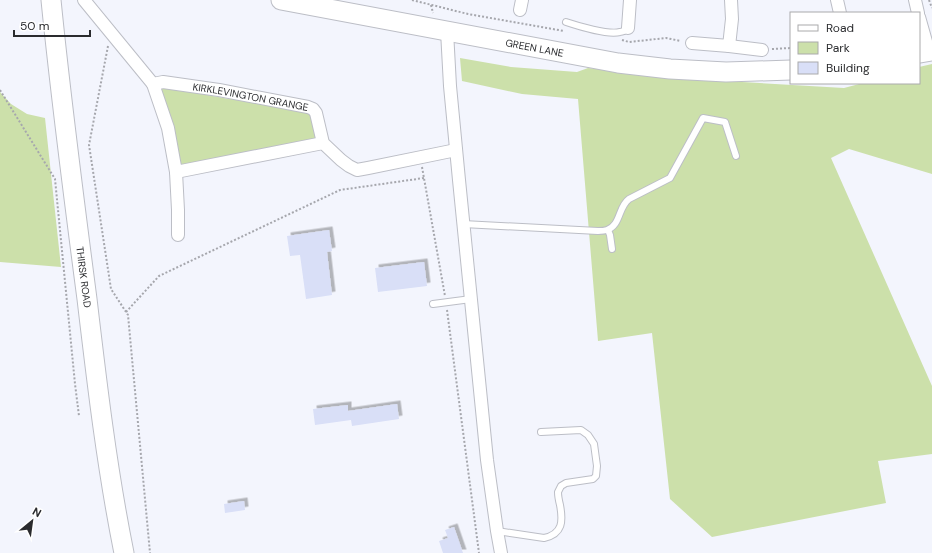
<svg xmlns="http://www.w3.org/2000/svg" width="932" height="553" font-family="'DM Sans',sans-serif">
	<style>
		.green { fill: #cce0aa }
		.building { fill: #d9dff7; filter: url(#shadow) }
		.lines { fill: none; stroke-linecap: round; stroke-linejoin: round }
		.service-casing { stroke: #bcbec6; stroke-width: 8 }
		.minor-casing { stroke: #bcbec6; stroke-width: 14 }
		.primary-casing { stroke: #bcbec6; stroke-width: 21 }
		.path { stroke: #a6a7ad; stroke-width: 2; stroke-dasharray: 2 2; stroke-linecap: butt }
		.service { stroke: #fff; stroke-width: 6 }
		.minor { stroke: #fff; stroke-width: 12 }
		.primary { stroke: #fff; stroke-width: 19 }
		.labels { text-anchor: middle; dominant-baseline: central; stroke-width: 3; stroke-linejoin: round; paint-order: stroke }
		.street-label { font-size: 10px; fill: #2a2b2e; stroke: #fff }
	</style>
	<defs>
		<filter id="shadow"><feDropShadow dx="3.5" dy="-3.5" stdDeviation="0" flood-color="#0004"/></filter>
	</defs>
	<rect width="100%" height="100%" fill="#f3f5fd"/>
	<!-- green -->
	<g class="green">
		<path d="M 460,58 L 511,67 L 577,72 L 588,68 L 725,81 L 844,88 L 863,83 L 919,83 L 919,67 L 932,64 L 932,174 L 849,149 L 831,158 L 932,386 L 932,454 L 878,461 L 886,503 L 712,537 L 670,499 L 652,333 L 598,341 L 578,99 L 522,94 L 462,81 Z"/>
		<path d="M 164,86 L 199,90 L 202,94 L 229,99 L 232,97 L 263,102 L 264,105 L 286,109 L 290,107 L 311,113 L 316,137 L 314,140 L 181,165 L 179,163 L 160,91 Z"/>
		<path d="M 0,92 L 11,104 L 27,114 L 45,118 L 61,267 L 0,262 Z"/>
	</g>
	<!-- building -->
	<g class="building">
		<path d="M 329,230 L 332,251 L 327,252 L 332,295 L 306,299 L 300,255 L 290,256 L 287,236 Z"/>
		<path d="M 424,262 L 427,286 L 378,292 L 375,268 Z"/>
		<path d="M 397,404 L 399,419 L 352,426 L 351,420 L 315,425 L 313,409 L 348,405 L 348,411 Z"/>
		<path d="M 244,501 L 245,510 L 225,513 L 224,504 Z"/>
		<path d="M 454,527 L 463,553 L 443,553 L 439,541 L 448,538 L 445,530 Z"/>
	</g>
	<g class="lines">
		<!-- service casing -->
		<g class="service-casing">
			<g id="service">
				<path d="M 566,22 C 578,26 608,35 620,32 C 623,32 626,30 628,28"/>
				<path d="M 463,224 L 598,231 C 601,231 604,231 607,230 C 621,225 618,207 629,199 L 670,178 L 703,118 L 725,122 L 736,156"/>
				<path d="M 608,230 L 610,235 L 612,249"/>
				<path d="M 433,304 L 471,299"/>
				<path d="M 497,531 L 544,538 C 563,534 563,521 560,505 C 559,501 558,496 558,492 C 559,490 560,488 561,486 L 566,483 L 593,479 L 596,476 L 597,466 L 594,444 L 588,435 L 581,430 L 541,432"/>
			</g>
		</g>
		<!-- minor casing -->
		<g class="minor-casing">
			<g id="minor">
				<path d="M 84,0 L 153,84"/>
				<path d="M 837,0 L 840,13"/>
				<path d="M 915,0 L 918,13"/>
				<path d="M 520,10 L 522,0"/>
				<path d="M 919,17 L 929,52"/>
				<path d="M 628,28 L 630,0"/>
				<path d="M 447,31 L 450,86 L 459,180 L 487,460 L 497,531 L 501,553"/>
				<path d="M 692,43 L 729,46 L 732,19 L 731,0"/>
				<path d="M 729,46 L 762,50"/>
				<path id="s1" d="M 323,143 L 176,172 L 168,128 L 153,84 L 163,82 L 219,90 L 308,107 L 313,109 L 316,113 L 323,143 L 341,160 L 349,166 L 357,170 L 368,168 L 456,150"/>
				<path d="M 176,172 L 178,210 L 178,235"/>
			</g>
		</g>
		<!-- primary casing -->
		<g class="primary-casing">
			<g id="primary">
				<path id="s2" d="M 51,0 C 61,100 74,200 87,299 C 97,384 107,469 124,553"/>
				<path id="s3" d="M 281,0 L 618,63 L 670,69 L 726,72 L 791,70"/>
				<path d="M 919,53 L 932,51"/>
			</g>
		</g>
		<!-- path -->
		<g class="path">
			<path d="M 412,0 L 468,14 L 564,31"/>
			<path d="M 929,0 L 932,8"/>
			<path d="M 431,5 L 433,13"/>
			<path d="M 622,40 L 629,42 L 666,38 L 681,41"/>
			<path d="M 108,46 L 89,145 L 111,289 L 128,315 L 150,553"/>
			<path d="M 772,49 L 791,48"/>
			<path d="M 0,90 L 55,179 L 75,384 L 79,416"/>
			<path d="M 422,167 L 445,296"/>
			<path d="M 447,310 L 479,553"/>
			<path d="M 126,312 L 159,276 L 340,190 L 424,178"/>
		</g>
		<!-- service -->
		<use href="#service" class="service"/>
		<!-- minor -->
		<use href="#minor" class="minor"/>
		<!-- primary -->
		<use href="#primary" class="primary"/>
	</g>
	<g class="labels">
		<!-- street labels -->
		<g class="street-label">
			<text stroke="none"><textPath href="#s3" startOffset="258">GREEN LANE</textPath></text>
			<text stroke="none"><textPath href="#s1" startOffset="340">KIRKLEVINGTON GRANGE</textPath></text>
			<text stroke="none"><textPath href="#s2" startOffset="279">THIRSK ROAD</textPath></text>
		</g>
	</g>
	<!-- legend -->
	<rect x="790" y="12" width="130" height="72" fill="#ffffff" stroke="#aaaaab"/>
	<rect x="798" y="25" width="20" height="6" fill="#ffffff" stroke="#aaaaab"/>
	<text x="826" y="32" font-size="12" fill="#2a2b2e">Road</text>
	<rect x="798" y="42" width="20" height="12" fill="#cce0aa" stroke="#aaaaab"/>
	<text x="826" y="52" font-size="12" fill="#2a2b2e">Park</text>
	<rect x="798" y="62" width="20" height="12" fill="#d9dff7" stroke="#aaaaab"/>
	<text x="826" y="72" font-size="12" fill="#2a2b2e">Building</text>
	<!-- north arrow -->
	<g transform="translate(32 521) rotate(29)" stroke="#ffffff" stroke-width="3" paint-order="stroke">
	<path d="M0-3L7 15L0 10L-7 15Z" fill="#2a2b2e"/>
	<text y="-6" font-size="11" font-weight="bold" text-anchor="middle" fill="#2a2b2e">N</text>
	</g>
	<!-- scale -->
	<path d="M14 30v6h76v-6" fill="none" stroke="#2a2b2e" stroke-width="2"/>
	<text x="20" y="30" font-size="12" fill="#2a2b2e" stroke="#ffffff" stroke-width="3" paint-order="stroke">50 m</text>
</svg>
